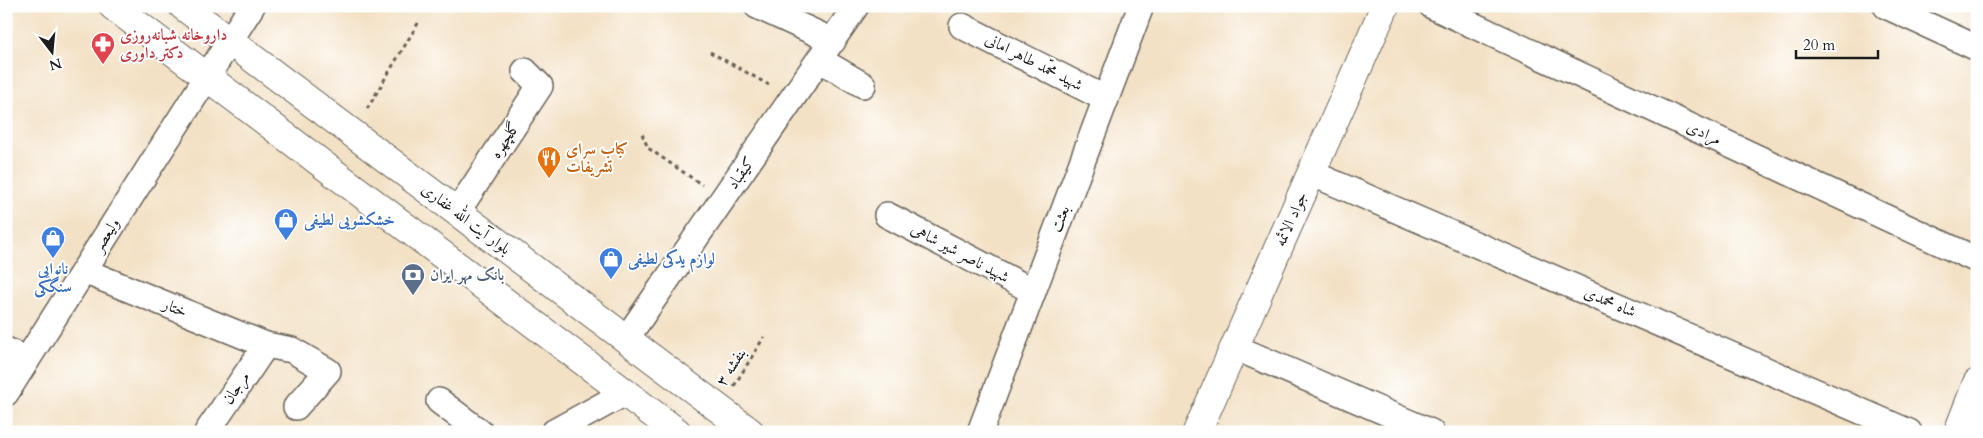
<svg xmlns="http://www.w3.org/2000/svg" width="1983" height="438" font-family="Cardo,Amiri,serif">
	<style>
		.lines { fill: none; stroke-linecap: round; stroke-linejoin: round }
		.street-casing { stroke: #676157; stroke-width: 28 }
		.secondary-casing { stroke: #676157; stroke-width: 30 }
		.path { stroke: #676157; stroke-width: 3; stroke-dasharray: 4 4; stroke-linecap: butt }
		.street { stroke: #fff; stroke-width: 25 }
		.secondary { stroke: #fff; stroke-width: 28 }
		.labels { text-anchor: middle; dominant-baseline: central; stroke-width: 4; stroke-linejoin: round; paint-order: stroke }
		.health-label { font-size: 16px; font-weight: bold; fill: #be3a42; stroke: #fff; text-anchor: start }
		.street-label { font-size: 16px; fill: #1c1c1c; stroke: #fff }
		.food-label { font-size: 16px; font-weight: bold; fill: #c56008; stroke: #fff; text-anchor: start }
		.shop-label { font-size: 16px; font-weight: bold; fill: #366cbe; stroke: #fff; text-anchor: start }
		.service-label { font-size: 16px; font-weight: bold; fill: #4e5e75; stroke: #fff; text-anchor: start }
	</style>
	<rect width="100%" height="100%" fill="#fff"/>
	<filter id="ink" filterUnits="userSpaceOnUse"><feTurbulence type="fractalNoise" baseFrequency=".02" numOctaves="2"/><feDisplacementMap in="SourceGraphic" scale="10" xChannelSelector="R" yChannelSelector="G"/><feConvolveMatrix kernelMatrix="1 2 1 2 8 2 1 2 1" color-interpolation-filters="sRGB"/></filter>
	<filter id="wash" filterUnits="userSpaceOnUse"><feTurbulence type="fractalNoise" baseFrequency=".0096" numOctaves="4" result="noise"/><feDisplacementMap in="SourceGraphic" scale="20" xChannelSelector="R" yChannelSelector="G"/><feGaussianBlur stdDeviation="1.12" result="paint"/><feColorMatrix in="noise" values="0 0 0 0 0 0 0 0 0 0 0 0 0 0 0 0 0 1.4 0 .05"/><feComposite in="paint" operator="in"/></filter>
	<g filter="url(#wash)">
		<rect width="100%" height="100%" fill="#f3e1c5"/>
	</g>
	<g filter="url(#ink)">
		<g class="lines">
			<!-- street casing -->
			<g class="street-casing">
				<g id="street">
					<path d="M 757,6 L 833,41"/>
					<path d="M 1432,6 L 1977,260"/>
					<path d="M 1886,6 L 1977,48"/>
					<path d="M 962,26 L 1106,99"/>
					<path d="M 820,60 L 863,85"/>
					<path d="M 1311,173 L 1909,432"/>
					<path d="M 457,212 L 540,86 L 525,71"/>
					<path d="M 887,215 L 1033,291"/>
					<path d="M 84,271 L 266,345 L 292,350 L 328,371 L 296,407"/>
					<path d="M 626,339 L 856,6"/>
					<path d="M 1234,347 L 1431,432"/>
					<path d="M 6,350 L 27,360"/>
					<path d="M 6,393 L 252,6"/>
					<path d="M 439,401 L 480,432"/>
					<path d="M 207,432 L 266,345"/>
					<path d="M 554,432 L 625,393"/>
					<path d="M 980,432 L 1141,6"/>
				</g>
			</g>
			<!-- secondary casing -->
			<g class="secondary-casing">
				<g id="secondary">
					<path d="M 113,6 L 677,432"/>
					<path d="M 183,6 L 750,432"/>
					<path d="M 1197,432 L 1385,6"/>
					<path d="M 1958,432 L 1977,383"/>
				</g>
			</g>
			<!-- path -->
			<g class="path">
				<path d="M 710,52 L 769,85"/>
				<path d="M 367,109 L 420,20"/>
				<path d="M 642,134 L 648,148 L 702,185"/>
				<path d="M 734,386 L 764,337"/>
			</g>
			<!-- street -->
			<use href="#street" class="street"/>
			<!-- secondary -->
			<use href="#secondary" class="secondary"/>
		</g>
	</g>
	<!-- icons -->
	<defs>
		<g id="pharmacy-pin" transform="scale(1.25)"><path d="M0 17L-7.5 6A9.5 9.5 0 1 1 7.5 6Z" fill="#e0444e" stroke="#fff"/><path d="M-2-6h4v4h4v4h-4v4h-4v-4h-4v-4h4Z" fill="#fff"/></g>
		<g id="restaurant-pin" transform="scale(1.25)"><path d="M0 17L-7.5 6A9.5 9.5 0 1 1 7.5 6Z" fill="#e8710a" stroke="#fff"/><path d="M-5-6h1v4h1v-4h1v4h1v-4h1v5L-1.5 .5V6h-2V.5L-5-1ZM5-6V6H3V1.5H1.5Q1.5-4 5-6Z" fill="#fff"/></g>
		<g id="shop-pin" transform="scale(1.25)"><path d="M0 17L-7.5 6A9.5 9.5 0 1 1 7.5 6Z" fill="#3f7fe0" stroke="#fff"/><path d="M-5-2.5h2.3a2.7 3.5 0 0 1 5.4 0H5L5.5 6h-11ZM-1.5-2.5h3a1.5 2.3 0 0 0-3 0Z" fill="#fff"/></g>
		<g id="bank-pin" transform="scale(1.25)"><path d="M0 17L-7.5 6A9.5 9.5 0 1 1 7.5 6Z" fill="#5c6f8a" stroke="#fff"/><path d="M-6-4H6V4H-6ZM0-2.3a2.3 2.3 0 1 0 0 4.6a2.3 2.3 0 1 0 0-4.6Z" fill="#fff"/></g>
	</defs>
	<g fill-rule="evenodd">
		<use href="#pharmacy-pin" x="103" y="44"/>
		<use href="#restaurant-pin" x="549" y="158"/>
		<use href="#shop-pin" x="286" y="220"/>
		<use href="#shop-pin" x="53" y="238"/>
		<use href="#shop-pin" x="611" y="259"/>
		<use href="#bank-pin" x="413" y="275"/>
	</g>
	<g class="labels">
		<!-- health labels -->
		<g class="health-label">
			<text x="120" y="35">داروخانه شبانه‌روزی<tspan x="120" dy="18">دکتر داوری</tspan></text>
		</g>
		<!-- street labels -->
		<g class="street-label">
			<text transform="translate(1034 62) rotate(27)">شهید محمّد طاهر امانی</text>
			<text transform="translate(1704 133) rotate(25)">مرادی</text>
			<text transform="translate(505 140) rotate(-57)">گلچهره</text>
			<text transform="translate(741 173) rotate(-55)">کیقباد</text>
			<text transform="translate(466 219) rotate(37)">بلوار آیت الله غفاری</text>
			<text transform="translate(1060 219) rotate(-69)">بعثت</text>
			<text transform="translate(1291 219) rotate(-66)">جواد الائمه</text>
			<text transform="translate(106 235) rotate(-58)">ولیعصر</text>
			<text transform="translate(960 253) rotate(28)">شهید ناصر شیر شاهی</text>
			<text transform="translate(1610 302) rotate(23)">شاه محمدی</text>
			<text transform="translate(175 308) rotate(22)">ختار</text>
			<text transform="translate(731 367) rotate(-58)">بنفشه ۳</text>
			<text transform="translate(236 388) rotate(-56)">مرجان</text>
		</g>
		<!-- food labels -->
		<g class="food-label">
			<text x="566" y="149">کباب سرای<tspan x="566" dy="18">تشریفات</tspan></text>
		</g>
		<!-- shop labels -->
		<g class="shop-label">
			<text x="304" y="220">خشکشویی لطیفی</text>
			<text x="628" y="259">لوازم یدکی لطیفی</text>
			<text x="53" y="269" text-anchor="middle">نانوایی<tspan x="53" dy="18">سنگکی</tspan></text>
		</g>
		<!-- service labels -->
		<g class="service-label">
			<text x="430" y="275">بانک مهر ایران</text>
		</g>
	</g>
	<!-- margin -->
	<rect width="1983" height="438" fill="none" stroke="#fff" stroke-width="25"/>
	<!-- north arrow -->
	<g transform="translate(52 52) rotate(164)" stroke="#ffffff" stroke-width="4" paint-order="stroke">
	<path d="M0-4L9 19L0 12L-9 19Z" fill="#1c1c1c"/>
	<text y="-8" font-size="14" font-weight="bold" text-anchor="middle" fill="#1c1c1c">N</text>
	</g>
	<!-- scale -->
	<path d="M1796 50v8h82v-8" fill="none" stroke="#1c1c1c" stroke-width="2.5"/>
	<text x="1803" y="50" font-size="15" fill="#1c1c1c" stroke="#ffffff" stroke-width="4" paint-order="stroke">20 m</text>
</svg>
